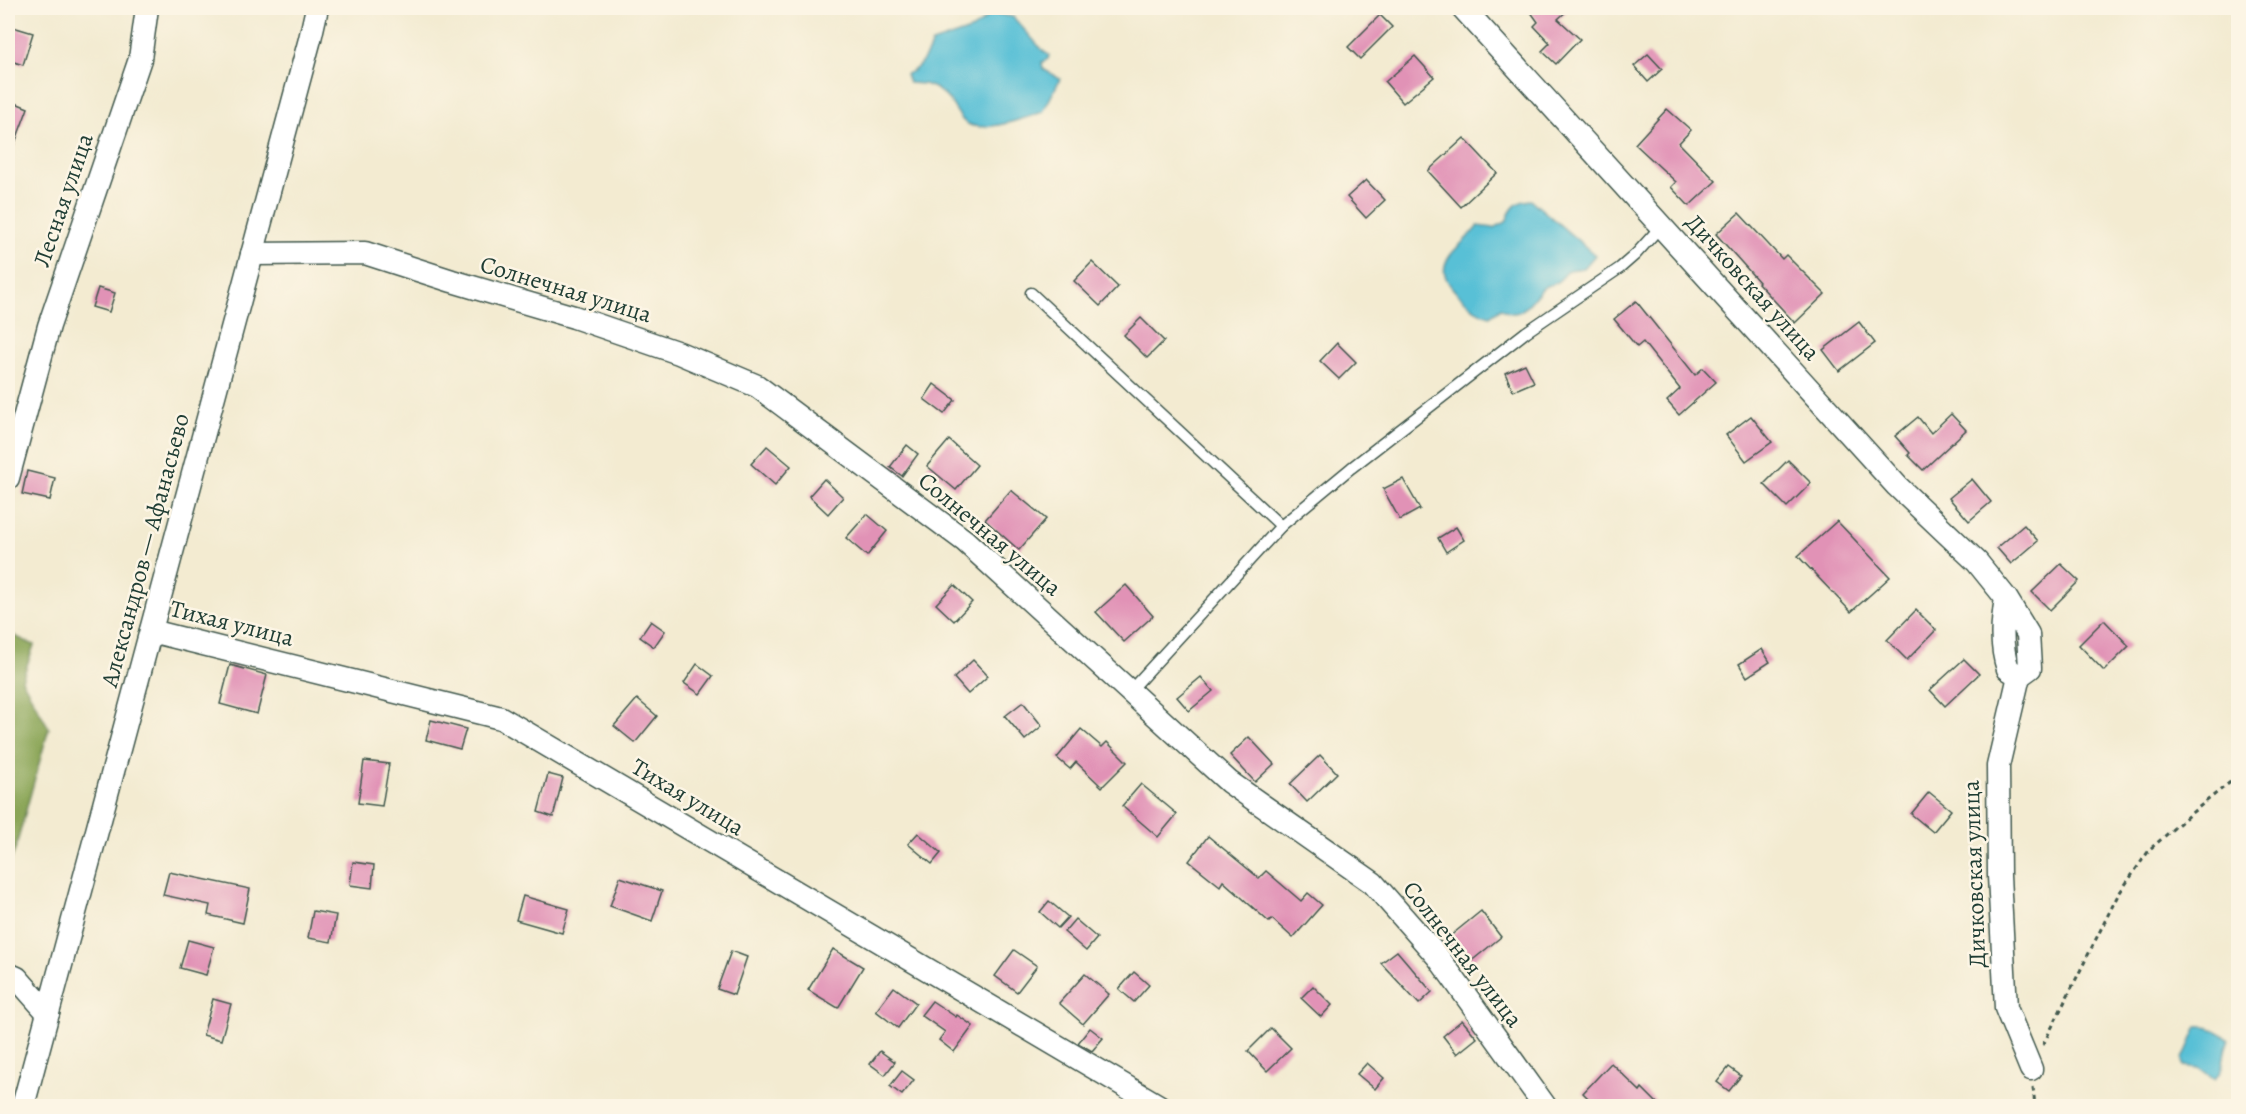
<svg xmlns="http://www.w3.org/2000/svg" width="2246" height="1114" font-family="Alegreya,serif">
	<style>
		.forest { fill: #8aa557; stroke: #547146; stroke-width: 1.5 }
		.water { fill: #58c0d6; stroke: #3c7e85; stroke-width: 1.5 }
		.building { fill: #e192b6 }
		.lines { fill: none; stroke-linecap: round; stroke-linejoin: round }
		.lane-casing { stroke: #3f574c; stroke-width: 13 }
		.street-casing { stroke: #3f574c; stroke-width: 25 }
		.path { stroke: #3f574c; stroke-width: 3; stroke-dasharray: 4.5 4.5; stroke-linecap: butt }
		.lane { stroke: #fff; stroke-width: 10 }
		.street { stroke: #fff; stroke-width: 22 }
		.labels { text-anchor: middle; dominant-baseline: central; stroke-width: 5; stroke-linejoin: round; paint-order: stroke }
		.street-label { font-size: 24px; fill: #1f3d34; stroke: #fcf5e5 }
	</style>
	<rect width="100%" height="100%" fill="#fcf5e5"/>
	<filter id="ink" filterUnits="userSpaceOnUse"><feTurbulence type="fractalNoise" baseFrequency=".0167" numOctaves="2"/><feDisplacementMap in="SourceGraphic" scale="12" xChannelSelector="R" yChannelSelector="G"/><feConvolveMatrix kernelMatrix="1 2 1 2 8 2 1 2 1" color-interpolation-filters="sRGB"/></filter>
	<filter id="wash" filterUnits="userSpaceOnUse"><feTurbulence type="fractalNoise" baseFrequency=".008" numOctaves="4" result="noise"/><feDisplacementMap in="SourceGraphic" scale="24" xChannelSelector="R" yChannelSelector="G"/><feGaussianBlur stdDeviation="1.35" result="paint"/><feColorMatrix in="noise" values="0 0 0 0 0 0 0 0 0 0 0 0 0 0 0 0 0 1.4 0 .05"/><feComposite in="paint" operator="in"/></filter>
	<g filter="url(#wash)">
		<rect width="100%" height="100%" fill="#f3ebd1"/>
		<!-- forest -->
		<path class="forest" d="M 8,633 L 34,645 L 22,680 L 49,728 L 15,850 L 8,866 Z"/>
		<!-- water -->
		<g class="water">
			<path d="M 992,13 L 1013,17 L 1044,52 L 1049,55 L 1048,59 L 1042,62 L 1043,69 L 1060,79 L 1043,112 C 1024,118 984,134 966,123 C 960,119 959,114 955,109 C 950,99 938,88 927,85 C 922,83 915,84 909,83 L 906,74 C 919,70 927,56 932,43 L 973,29 Z"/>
			<path d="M 1531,200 L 1595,255 L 1584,268 L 1569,270 C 1565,274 1560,281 1555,283 C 1552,285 1549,285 1546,286 C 1531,295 1523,325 1501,308 L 1490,316 C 1474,312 1472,306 1460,296 C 1425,264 1457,252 1478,226 L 1494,228 L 1506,222 C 1511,208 1516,201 1531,200 Z"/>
			<path d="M 2197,1027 C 2209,1026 2220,1031 2229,1040 C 2221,1056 2227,1065 2215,1079 L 2199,1068 L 2184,1066 L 2183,1059 Z"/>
		</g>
		<g id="blocks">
			<!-- building -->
			<g class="building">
				<path d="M 1528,8 L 1570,8 L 1558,19 L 1580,39 L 1556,64 L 1542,51 L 1550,43 L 1534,26 L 1538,22 Z"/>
				<path d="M 1380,15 L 1392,27 L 1360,59 L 1348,47 Z"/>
				<path d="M 13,27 L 33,33 L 23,65 L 8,60 L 8,46 Z"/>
				<path d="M 1648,54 L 1662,69 L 1648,82 L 1634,66 Z"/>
				<path d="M 1415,56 L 1434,77 L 1403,103 L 1385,82 Z"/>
				<path d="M 8,100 L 28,108 L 9,159 L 8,159 Z"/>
				<path d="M 1667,109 L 1691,130 L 1679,143 L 1716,181 L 1689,206 L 1671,187 L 1676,182 L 1635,144 Z"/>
				<path d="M 1464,138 L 1497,173 L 1461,207 L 1428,171 Z"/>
				<path d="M 1366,180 L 1385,200 L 1366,218 L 1347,197 Z"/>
				<path d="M 1739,213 L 1782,259 L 1786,255 L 1825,294 L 1795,323 L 1758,283 L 1759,282 L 1716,234 Z"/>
				<path d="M 1092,262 L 1118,287 L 1100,306 L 1074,281 Z"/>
				<path d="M 98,288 L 115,293 L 109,312 L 92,307 Z"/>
				<path d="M 1636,301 L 1695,375 L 1703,368 L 1716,382 L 1679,415 L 1667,401 L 1680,389 L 1643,342 L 1637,347 L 1614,319 Z"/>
				<path d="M 1141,318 L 1164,341 L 1147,358 L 1124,335 Z"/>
				<path d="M 1859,322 L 1875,343 L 1839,371 L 1823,350 Z"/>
				<path d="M 1337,343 L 1356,362 L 1339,379 L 1320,361 Z"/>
				<path d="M 1525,364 L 1534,382 L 1513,391 L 1505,373 Z"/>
				<path d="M 934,384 L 955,400 L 944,414 L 924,399 Z"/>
				<path d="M 1951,414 L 1966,430 L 1923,470 L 1908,455 L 1910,453 L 1895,436 L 1918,417 L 1931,433 Z"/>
				<path d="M 1751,416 L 1772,442 L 1746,461 L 1726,435 Z"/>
				<path d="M 949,440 L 977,465 L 956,490 L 927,466 Z"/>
				<path d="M 907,445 L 918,454 L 902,476 L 890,467 Z"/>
				<path d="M 767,446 L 791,466 L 775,485 L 751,464 Z"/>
				<path d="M 1788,460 L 1811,483 L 1787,507 L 1764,484 Z"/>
				<path d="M 27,471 L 55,478 L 50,500 L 22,494 Z"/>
				<path d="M 824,479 L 843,497 L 828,514 L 809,496 Z"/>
				<path d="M 1403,479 L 1420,509 L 1400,520 L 1383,489 Z"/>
				<path d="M 1972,479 L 1991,502 L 1969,521 L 1949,498 Z"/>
				<path d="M 1011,490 L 1046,519 L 1019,550 L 985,520 Z"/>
				<path d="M 867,514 L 887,531 L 867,556 L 846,538 Z"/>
				<path d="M 1837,521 L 1890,577 L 1851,612 L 1798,556 Z"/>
				<path d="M 2024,525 L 2038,541 L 2011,564 L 1997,548 Z"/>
				<path d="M 1456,527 L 1464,540 L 1446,552 L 1438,538 Z"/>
				<path d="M 2061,564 L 2079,581 L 2050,610 L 2032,592 Z"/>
				<path d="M 954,585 L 972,602 L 954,621 L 936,604 Z"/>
				<path d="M 1126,585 L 1153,616 L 1124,642 L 1096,612 Z"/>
				<path d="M 1916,610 L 1936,630 L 1907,660 L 1887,640 Z"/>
				<path d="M 2104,620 L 2129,646 L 2104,671 L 2079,645 Z"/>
				<path d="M 651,621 L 665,631 L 654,647 L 640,637 Z"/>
				<path d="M 1762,649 L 1770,662 L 1747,677 L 1739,664 Z"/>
				<path d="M 1964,659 L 1979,674 L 1945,706 L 1930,690 Z"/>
				<path d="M 973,660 L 988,676 L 968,694 L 954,678 Z"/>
				<path d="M 697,664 L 713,676 L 700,694 L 684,683 Z"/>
				<path d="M 230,665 L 267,675 L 257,714 L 220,704 Z"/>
				<path d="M 1201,677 L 1213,691 L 1189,711 L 1177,697 Z"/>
				<path d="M 637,699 L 657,716 L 635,743 L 614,726 Z"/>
				<path d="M 1023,702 L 1042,726 L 1025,740 L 1005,716 Z"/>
				<path d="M 431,720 L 466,729 L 460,749 L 426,740 Z"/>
				<path d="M 1081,729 L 1102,747 L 1107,742 L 1127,762 L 1102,787 L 1076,762 L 1070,769 L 1057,758 Z"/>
				<path d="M 1249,737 L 1274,764 L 1255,782 L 1230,755 Z"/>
				<path d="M 1320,755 L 1337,773 L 1307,802 L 1290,784 Z"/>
				<path d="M 364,761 L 389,764 L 382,806 L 358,803 Z"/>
				<path d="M 548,774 L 563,778 L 553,817 L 538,812 Z"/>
				<path d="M 1141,784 L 1177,814 L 1158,837 L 1122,806 Z"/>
				<path d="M 1929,792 L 1951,810 L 1933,832 L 1911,814 Z"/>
				<path d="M 918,833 L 941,853 L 932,864 L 908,844 Z"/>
				<path d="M 1208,836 L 1259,878 L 1266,871 L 1301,901 L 1308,893 L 1322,905 L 1293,938 L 1272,919 L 1269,922 L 1223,881 L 1220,886 L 1189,861 Z"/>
				<path d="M 353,862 L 374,865 L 372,888 L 350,885 Z"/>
				<path d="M 169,872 L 250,889 L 243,923 L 208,915 L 210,905 L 163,895 Z"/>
				<path d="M 620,877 L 662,891 L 652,921 L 610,906 Z"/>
				<path d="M 523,896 L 569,909 L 562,933 L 516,920 Z"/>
				<path d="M 1049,901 L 1068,917 L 1058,928 L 1040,912 Z"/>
				<path d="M 313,911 L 336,915 L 331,942 L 308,938 Z"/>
				<path d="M 1481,911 L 1501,937 L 1464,967 L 1444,941 Z"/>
				<path d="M 1075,919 L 1097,938 L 1086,951 L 1064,932 Z"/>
				<path d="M 188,940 L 214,947 L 206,975 L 180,968 Z"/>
				<path d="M 833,949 L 863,967 L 838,1008 L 808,990 Z"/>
				<path d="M 1014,950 L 1037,966 L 1017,992 L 995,976 Z"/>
				<path d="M 731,951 L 747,957 L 734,995 L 717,989 Z"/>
				<path d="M 1397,951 L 1432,992 L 1419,1004 L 1381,963 Z"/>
				<path d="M 1134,972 L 1149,985 L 1134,1002 L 1119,989 Z"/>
				<path d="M 1085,974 L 1109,994 L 1083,1024 L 1059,1003 Z"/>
				<path d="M 1313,986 L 1332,1005 L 1321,1017 L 1301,998 Z"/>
				<path d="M 894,987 L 916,1003 L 898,1028 L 876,1011 Z"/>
				<path d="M 213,999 L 231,1004 L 221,1040 L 203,1035 Z"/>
				<path d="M 932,1001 L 956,1017 L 957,1015 L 973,1026 L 954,1052 L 939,1040 L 945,1032 L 921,1015 Z"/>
				<path d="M 1462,1020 L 1477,1038 L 1457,1054 L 1443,1036 Z"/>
				<path d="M 1090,1028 L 1103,1038 L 1092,1051 L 1078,1043 Z"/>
				<path d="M 1271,1028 L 1291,1048 L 1267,1071 L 1248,1051 Z"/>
				<path d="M 880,1051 L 895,1062 L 885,1075 L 870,1064 Z"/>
				<path d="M 1367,1063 L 1384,1078 L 1375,1089 L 1357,1074 Z"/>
				<path d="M 1611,1063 L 1640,1091 L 1642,1088 L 1661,1107 L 1597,1107 L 1583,1093 Z"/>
				<path d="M 1729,1067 L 1741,1076 L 1729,1091 L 1717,1082 Z"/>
				<path d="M 902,1071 L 914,1080 L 902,1095 L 890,1086 Z"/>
			</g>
		</g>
	</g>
	<g filter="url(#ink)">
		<use href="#blocks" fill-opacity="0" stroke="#3f574c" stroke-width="1.5"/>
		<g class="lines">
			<!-- lane casing -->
			<g class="lane-casing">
				<g id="lane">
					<path d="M 1031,293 L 1281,526"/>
					<path d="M 1129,692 L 1281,526 L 1351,468 L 1526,332 L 1620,268 L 1636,254 L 1661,226"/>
				</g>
			</g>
			<!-- street casing -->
			<g class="street-casing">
				<g id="street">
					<path d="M 1463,8 L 1897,486 L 1977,562 L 2006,598 L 2028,634 L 2030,668 L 2019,676 L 2008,669 C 2000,645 2002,623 2006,598"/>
					<path d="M 252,254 L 365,253 L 452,281 L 574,317 L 679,353 L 757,386 L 965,541 L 1229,782 L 1373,883 L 1438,957 L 1545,1106"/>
					<path d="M 8,478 L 49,326 L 140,59 L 147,8"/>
					<path d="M 151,631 L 501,718 L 1159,1106"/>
					<path d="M 2019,676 L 1998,766 L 1999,876 L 2006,1008 L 2031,1069"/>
					<path d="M 8,974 L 17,978 L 48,1013"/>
					<path d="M 23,1106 L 310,39 L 317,8"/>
				</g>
			</g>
			<!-- path -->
			<g class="path">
				<path d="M 2043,1045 L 2118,895 L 2150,849 L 2189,815 L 2238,776"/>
				<path d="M 2033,1087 L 2035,1106"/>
			</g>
			<!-- lane -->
			<use href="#lane" class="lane"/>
			<!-- street -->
			<use href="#street" class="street"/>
		</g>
	</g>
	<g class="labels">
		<!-- street labels -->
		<g class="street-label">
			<text transform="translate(63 200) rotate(-71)">Лесная улица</text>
			<text transform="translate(1753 287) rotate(48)">Дичковская улица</text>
			<text transform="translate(566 289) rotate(17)">Солнечная улица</text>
			<text transform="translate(990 534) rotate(40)">Солнечная улица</text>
			<text transform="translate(145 550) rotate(-75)">Александров — Афанасьево</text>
			<text transform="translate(232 623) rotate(14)">Тихая улица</text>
			<text transform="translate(688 797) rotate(31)">Тихая улица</text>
			<text transform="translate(1974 874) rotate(-92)">Дичковская улица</text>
			<text transform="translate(1463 954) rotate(52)">Солнечная улица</text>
		</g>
	</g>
	<!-- margin -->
	<rect width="2246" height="1114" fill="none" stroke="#fcf5e5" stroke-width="30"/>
</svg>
